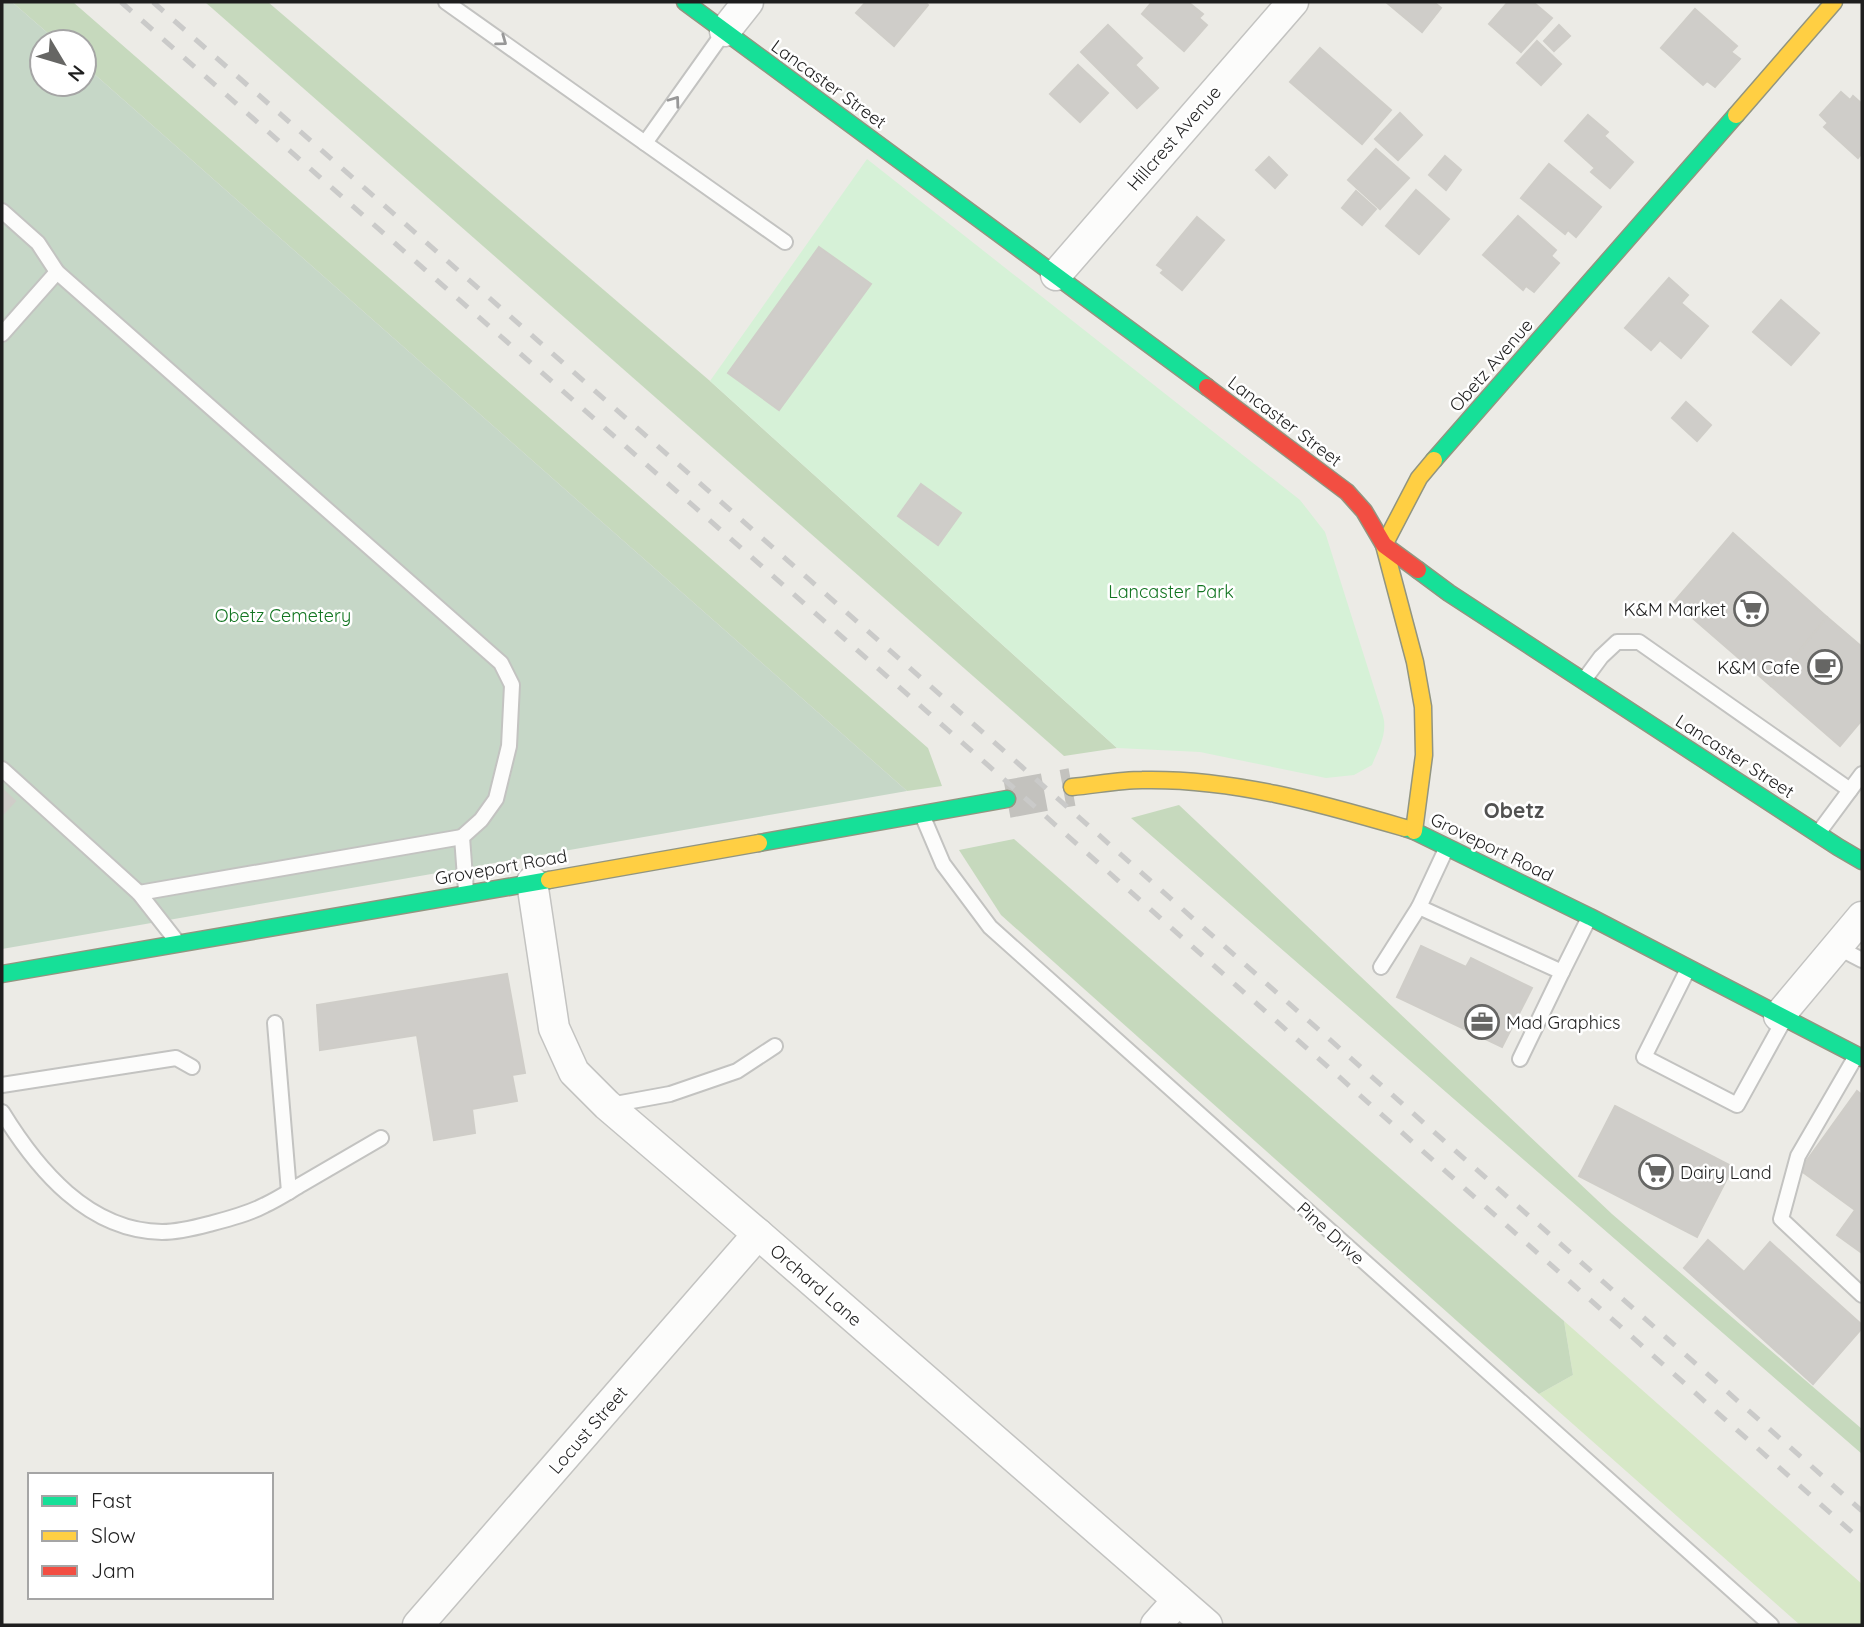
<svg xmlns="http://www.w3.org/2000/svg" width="1864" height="1627" font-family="Quicksand,sans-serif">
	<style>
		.grass { fill: #d7e8c7 }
		.forest { fill: #c6d9bd }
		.cemetery { fill: #c6d7c7 }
		.park { fill: #d6f1d7 }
		.building { fill: #cfcdc9; stroke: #cfcdc8; stroke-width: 2 }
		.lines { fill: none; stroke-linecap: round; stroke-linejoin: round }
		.primary-tunnel { stroke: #c3c2be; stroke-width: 38; stroke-dasharray: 38 19; stroke-linecap: butt }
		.lane-casing { stroke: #c3c3c1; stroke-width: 18 }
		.street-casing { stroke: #c3c3c1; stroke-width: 33 }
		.fast-casing { stroke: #929580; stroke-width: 19 }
		.slow-casing { stroke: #929580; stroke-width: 19 }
		.jam-casing { stroke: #929580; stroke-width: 19 }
		.lane { stroke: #fcfcfb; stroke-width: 14 }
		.street { stroke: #fcfcfb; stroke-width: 30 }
		.fast { stroke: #16e098; stroke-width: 16 }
		.slow { stroke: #ffcf43; stroke-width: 16 }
		.jam { stroke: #f24e42; stroke-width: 16 }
		.rail { stroke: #cacac9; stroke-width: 5; stroke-dasharray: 14 14; stroke-linecap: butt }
		.oneway { stroke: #989898 }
		.labels { text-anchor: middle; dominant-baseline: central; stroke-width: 5; stroke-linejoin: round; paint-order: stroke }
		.street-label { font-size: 18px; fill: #1e1e1e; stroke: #fff }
		.park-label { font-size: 18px; fill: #127521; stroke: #fff }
		.poi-label { font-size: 18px; fill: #1e1e1e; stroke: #fff; text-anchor: end }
		.quarter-label { font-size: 21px; font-weight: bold; fill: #515151; stroke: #fff }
	</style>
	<rect width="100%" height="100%" fill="#ecebe6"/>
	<!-- grass -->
	<path class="grass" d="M 1564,1321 L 1862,1584 L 1862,1625 L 1800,1625 L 1539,1394 L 1573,1375 Z"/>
	<!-- forest -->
	<g class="forest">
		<path d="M 12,2 L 73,2 L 928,748 L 942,786 L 907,791 L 84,65 L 84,42 L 58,42 Z"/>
		<path d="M 205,2 L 268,2 L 710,381 L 1117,748 L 1064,756 Z"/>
		<path d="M 1179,805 L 1612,1214 L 1862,1429 L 1862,1454 L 1131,818 Z"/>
		<path d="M 1014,839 L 1564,1321 L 1573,1375 L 1539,1394 L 1001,915 L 959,850 Z"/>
	</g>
	<!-- cemetery -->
	<path class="cemetery" d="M 2,2 L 12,2 L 58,42 L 42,42 L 42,84 L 84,84 L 84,65 L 907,791 L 2,949 Z"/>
	<!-- park -->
	<path class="park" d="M 867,159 L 1300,500 L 1325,532 L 1383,716 C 1388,733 1378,750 1372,765 L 1354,775 L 1326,778 L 1200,752 L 1117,748 L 710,381 Z"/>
	<!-- building -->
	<g class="building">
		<path d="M 866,2 L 925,2 L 928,5 L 894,46 L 856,13 Z"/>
		<path d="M 1152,2 L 1188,2 L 1203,14 L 1199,18 L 1207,25 L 1184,51 L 1142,14 Z"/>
		<path d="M 1386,2 L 1436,2 L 1435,3 L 1441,8 L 1422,32 Z"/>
		<path d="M 1508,2 L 1533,2 L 1552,18 L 1521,52 L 1489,24 Z"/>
		<path d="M 1695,9 L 1737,46 L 1731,52 L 1740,59 L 1715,87 L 1707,81 L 1703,85 L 1661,48 Z"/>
		<path d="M 1108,25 L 1142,58 L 1135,65 L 1158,88 L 1137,108 L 1081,52 Z"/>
		<path d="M 1559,25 L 1570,36 L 1554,51 L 1544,41 Z"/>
		<path d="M 1537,41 L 1561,64 L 1541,85 L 1517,63 Z"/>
		<path d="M 1320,48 L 1391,110 L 1362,144 L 1290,82 Z"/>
		<path d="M 1078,65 L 1108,93 L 1080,122 L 1050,94 Z"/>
		<path d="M 1841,92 L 1850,100 L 1853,96 L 1862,104 L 1862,153 L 1858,158 L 1824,127 L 1828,123 L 1820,115 Z"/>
		<path d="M 1400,113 L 1422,135 L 1398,160 L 1375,139 Z"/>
		<path d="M 1588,115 L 1608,132 L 1604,136 L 1633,162 L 1610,188 L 1591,172 L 1595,168 L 1565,141 Z"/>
		<path d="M 1376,149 L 1409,178 L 1380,209 L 1348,180 Z"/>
		<path d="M 1445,156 L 1461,170 L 1446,190 L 1429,175 Z"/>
		<path d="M 1269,157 L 1287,175 L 1275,188 L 1256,170 Z"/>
		<path d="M 1549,164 L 1601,207 L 1576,237 L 1568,230 L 1565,234 L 1521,198 Z"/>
		<path d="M 1416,190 L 1449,219 L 1419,254 L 1386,226 Z"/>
		<path d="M 1356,191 L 1376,209 L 1362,225 L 1342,208 Z"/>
		<path d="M 1518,216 L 1556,250 L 1551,256 L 1559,263 L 1534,292 L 1526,286 L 1523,290 L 1483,255 Z"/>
		<path d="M 1197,217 L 1224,240 L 1182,290 L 1161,273 L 1164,270 L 1157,265 Z"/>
		<path d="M 819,247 L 871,284 L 779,410 L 728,373 Z"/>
		<path d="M 1669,278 L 1688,295 L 1681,303 L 1708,326 L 1681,358 L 1660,340 L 1651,350 L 1625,328 Z"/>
		<path d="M 1781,300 L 1819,333 L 1791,365 L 1753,332 Z"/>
		<path d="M 1686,402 L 1711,425 L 1697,441 L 1672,418 Z"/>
		<path d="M 921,484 L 961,513 L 938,545 L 898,516 Z"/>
		<path d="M 1733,533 L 1827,617 L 1771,686 L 1674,602 Z"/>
		<path d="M 1827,617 L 1862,647 L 1862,720 L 1840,746 L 1771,686 Z"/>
		<path d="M 2,789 L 15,801 L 2,815 Z"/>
		<path d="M 1421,946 L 1466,967 L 1471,958 L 1532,988 L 1502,1047 L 1397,997 Z"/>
		<path d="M 507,974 L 525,1073 L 512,1075 L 517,1101 L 472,1109 L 475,1133 L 434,1140 L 417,1035 L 320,1050 L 317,1005 Z"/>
		<path d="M 1857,1091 L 1862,1095 L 1862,1253 L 1837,1235 L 1855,1210 L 1800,1170 Z"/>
		<path d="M 1615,1106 L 1733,1167 L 1697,1237 L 1579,1176 Z"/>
		<path d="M 1708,1240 L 1744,1272 L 1770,1242 L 1862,1325 L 1862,1328 L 1813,1384 L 1684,1268 Z"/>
	</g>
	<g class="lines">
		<!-- primary-tunnel -->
		<path class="primary-tunnel" d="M 1007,799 L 1072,787"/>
		<!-- lane casing -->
		<g class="lane-casing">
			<g id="lane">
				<path d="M 446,2 L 645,143 L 724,32"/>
				<path d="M 645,143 L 785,242"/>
				<path d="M 2,211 L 38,243 L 57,272 L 501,663 L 512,685 L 509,746 L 496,799 L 481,820 L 462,837 L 466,891"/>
				<path d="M 2,334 L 57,272"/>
				<path d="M 1584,680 L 1601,657 L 1617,642 L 1639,642 L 1850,790"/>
				<path d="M 2,769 L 139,893 L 175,939"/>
				<path d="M 923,817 L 943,864 L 990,927 L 1771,1625"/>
				<path d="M 1819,832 L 1862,774"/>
				<path d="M 1447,847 L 1419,907 L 1562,972 L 1589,918"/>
				<path d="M 139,893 L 462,837"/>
				<path d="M 1837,947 L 1862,960"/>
				<path d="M 1381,967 L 1419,907"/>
				<path d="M 1688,969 L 1644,1057 L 1737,1105 L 1785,1018"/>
				<path d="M 275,1023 L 289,1192"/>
				<path d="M 1856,1056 L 1798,1156 L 1781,1219 L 1862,1295"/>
				<path d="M 1520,1059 L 1562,972"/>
				<path d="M 2,1085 L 176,1058 L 192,1067"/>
				<path d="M 610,1105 L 670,1094 L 737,1071 L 775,1046"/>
				<path d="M 2,1112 C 37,1169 88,1231 162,1232 C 177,1232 194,1228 209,1224 C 228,1219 248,1214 265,1205 C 278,1199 290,1191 302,1184 C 329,1168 355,1153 381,1138"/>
			</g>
		</g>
		<!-- street casing -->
		<g class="street-casing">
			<g id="street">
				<path d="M 725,31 L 748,2"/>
				<path d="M 1056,275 L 1293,2"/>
				<path d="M 532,882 L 554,1028 L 574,1072 L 607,1105 L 758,1234 L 1207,1625"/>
				<path d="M 1779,1016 L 1862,917"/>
				<path d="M 418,1625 L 758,1234"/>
				<path d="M 1156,1625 L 1178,1600"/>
			</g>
		</g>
		<!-- fast casing -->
		<g class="fast-casing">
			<g id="fast">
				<path d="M 685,2 L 1207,387"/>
				<path d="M 1434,460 L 1736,115"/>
				<path d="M 1418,570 L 1449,593 L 1838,847 L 1862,861"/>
				<path d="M 1405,828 L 1414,831 L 1590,917 L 1862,1058"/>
				<path d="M 759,843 L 1007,799"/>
				<path d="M 2,974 L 549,880"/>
			</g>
		</g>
		<!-- slow casing -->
		<g class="slow-casing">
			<g id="slow">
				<path d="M 1736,115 L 1834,2"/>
				<path d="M 1072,787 C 1095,785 1119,780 1142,780 C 1232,778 1319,803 1405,828"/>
				<path d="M 1414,831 L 1424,755 L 1423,707 L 1415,662 L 1384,545 L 1419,478 L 1434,460"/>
				<path d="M 549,880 L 759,843"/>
			</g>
		</g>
		<!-- jam casing -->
		<g class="jam-casing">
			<path id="jam" d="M 1207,387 L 1347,492 L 1364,511 L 1384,545 L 1418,570"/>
		</g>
		<!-- lane -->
		<use href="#lane" class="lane"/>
		<!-- street -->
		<use href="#street" class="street"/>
		<!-- fast -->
		<use href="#fast" class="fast"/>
		<!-- slow -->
		<use href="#slow" class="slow"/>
		<!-- jam -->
		<use href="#jam" class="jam"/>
		<!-- rail -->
		<g class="rail">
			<path d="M 121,2 L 998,774 L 1862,1541"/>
			<path d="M 153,2 L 1021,766 L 1862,1511"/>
		</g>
	</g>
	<!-- one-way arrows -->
	<defs><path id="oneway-chevron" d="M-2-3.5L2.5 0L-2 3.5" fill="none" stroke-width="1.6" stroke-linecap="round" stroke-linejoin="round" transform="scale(1.75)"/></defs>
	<g class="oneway">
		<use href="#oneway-chevron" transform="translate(502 41) rotate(36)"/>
		<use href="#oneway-chevron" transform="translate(675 101) rotate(-54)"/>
	</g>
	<!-- icons -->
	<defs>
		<g id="supermarket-ring" transform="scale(1.75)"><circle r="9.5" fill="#fff" stroke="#666664" stroke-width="1.5"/><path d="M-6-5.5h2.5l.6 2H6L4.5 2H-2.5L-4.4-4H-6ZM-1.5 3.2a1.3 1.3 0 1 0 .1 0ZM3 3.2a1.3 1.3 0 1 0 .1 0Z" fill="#666664"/></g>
		<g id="cafe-ring" transform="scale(1.75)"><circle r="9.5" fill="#fff" stroke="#666664" stroke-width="1.5"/><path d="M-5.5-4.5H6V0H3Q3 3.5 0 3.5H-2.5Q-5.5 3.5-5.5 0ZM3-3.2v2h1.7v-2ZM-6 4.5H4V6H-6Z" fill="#666664"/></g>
		<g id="office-ring" transform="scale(1.75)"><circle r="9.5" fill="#fff" stroke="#666664" stroke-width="1.5"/><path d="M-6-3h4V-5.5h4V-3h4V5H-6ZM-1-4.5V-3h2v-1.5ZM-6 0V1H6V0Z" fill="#666664"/></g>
	</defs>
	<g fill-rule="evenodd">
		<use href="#supermarket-ring" x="1751" y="609"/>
		<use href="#cafe-ring" x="1825" y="667"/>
		<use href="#office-ring" x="1482" y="1022"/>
		<use href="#supermarket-ring" x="1656" y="1172"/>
	</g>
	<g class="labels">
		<!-- street labels -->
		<g class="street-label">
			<text transform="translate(829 84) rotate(36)">Lancaster Street</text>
			<text transform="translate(1174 138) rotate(-49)">Hillcrest Avenue</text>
			<text transform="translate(1491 365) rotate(-49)">Obetz Avenue</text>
			<text transform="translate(1285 421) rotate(37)">Lancaster Street</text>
			<text transform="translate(1735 756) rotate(33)">Lancaster Street</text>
			<text transform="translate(1492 847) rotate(26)">Groveport Road</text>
			<text transform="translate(501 867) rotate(-10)">Groveport Road</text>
			<text transform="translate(1331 1233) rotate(42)">Pine Drive</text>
			<text transform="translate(816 1285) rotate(41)">Orchard Lane</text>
			<text transform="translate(588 1430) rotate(-49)">Locust Street</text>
		</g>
		<!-- park labels -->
		<g class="park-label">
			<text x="1171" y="591">Lancaster Park</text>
			<text x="283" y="615">Obetz Cemetery</text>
		</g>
		<!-- poi labels -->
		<g class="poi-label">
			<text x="1726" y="609">K&amp;M Market</text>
			<text x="1800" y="667">K&amp;M Cafe</text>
			<text x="1506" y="1022" text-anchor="start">Mad Graphics</text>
			<text x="1680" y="1172" text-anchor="start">Dairy Land</text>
		</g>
		<!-- quarter labels -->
		<g class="quarter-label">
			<text x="1514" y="810">Obetz</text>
		</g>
	</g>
	<!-- border -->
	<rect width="1864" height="1627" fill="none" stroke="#1e1e1e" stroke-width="7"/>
	<!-- legend -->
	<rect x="28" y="1473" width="245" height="126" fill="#ffffff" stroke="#a5a5a5" stroke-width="2"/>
	<rect x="42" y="1496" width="35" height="10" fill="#16e098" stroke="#a5a5a5" stroke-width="2"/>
	<text x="91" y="1508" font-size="21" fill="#1e1e1e">Fast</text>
	<rect x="42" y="1531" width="35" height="10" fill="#ffcf43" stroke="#a5a5a5" stroke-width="2"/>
	<text x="91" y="1543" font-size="21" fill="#1e1e1e">Slow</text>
	<rect x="42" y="1566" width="35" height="10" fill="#f24e42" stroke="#a5a5a5" stroke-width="2"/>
	<text x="91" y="1578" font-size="21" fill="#1e1e1e">Jam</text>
	<!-- north arrow -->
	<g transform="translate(63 63) rotate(128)"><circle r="33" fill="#ffffff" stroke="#a5a5a5" stroke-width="2"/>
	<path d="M0-5L12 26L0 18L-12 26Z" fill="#666664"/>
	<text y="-10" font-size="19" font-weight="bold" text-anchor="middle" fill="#1e1e1e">N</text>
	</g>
</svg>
